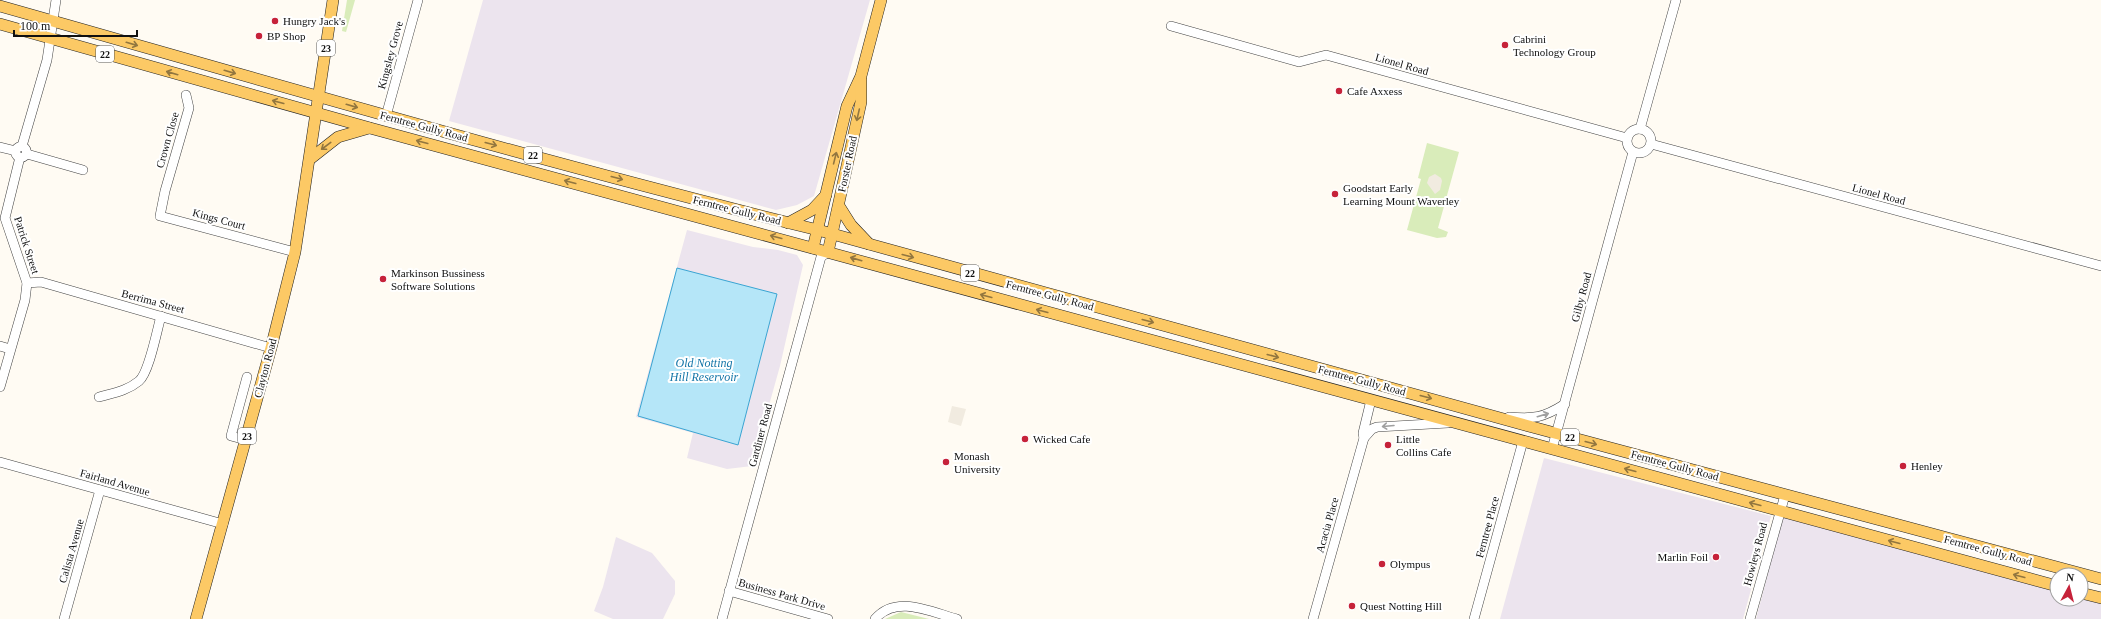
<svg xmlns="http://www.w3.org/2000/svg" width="2101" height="619" font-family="Georgia,serif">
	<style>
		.industrial { fill: #ece4ee }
		.green { fill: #d9ecba }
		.plaza { fill: #f1ebe0 }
		.water { fill: #b5e6f8; stroke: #3aa4d2 }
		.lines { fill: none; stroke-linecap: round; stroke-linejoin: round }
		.minor-casing { stroke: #434343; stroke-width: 10 }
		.major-casing { stroke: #212121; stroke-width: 12 }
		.minor { stroke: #fff; stroke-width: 9 }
		.major { stroke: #fcc965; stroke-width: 11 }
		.oneway { stroke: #92763f }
		.oneway2 { stroke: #9f9f9f }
		.poi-dot { fill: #c6223a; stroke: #fff; stroke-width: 1.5 }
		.labels { text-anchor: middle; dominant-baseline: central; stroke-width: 4; stroke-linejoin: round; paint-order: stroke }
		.shield { fill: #fff; stroke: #585858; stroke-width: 1 }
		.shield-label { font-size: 10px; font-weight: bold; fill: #101010 }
		.poi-label { font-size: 11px; fill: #101010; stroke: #fff; text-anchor: start }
		.street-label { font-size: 11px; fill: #101010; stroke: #fff }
		.water-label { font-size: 12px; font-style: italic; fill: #1375a7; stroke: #fff }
	</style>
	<rect width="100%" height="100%" fill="#fffbf3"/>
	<!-- industrial -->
	<g class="industrial">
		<path d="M 483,0 L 870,0 L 814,196 L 797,205 L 776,210 L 449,121 Z"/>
		<path d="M 687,230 L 753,247 L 778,250 L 797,255 L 803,265 L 780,366 L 752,466 L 727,469 L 687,458 L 693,433 L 636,417 Z"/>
		<path d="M 1544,458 L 1771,516 L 1743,619 L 1500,619 Z"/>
		<path d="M 1783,516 L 2057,591 L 2057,599 L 2081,599 L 2081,597 L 2101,603 L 2101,619 L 1756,619 Z"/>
		<path d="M 616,537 L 652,553 L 675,581 L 675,594 L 663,619 L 613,619 L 594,611 L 603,587 Z"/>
	</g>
	<!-- green -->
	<g class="green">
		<path d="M 347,0 L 355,0 L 346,32 L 342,31 Z"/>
		<path d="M 1427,143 L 1459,152 L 1438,228 L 1448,232 L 1446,237 L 1437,238 L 1407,230 L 1421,179 L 1418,178 Z"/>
		<path d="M 901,612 L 929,619 L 885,619 Z"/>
	</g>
	<!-- plaza -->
	<g class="plaza">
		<path d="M 1435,174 L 1441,178 L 1442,181 L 1440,190 L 1435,194 L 1427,183 L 1429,177 Z"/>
		<path d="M 952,406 L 966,409 L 961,426 L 948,422 Z"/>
	</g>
	<!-- water -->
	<path class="water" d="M 677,268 L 777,294 L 738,445 L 638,416 Z"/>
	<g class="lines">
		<!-- minor casing -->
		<g class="minor-casing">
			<g id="minor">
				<path d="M 1171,26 L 1299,62 L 1326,55 L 1627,138"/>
				<path d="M 186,95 L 189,108 L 165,191 L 160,216 L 295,252"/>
				<path d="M 386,116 L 418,0"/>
				<circle cx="1639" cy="141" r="12"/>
				<path d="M 1640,129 L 1676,0"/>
				<path d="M 1651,144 L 2101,266"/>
				<path d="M 22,146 L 47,60 L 56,0"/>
				<circle cx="21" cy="152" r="5.5"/>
				<path d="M 0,147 L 16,151"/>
				<path d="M 27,154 L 83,170"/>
				<path d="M 27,283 L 41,282 L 271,348"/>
				<path d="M 0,346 L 10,349"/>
				<path d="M 0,387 L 25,300 L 27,283 L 5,218 L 20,157"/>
				<path d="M 99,397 C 113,393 127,391 139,381 C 149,373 157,330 161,316"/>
				<path d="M 1509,417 C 1534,419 1543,418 1565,404"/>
				<path d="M 1364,438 L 1363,433 L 1371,400"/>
				<path d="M 246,440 L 231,436 L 247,377"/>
				<path d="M 1552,449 L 1633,152"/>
				<path d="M 0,462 L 223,524"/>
				<path d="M 729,591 L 828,619"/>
				<path d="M 64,619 L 100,490"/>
				<path d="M 722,619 L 821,257 L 828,252"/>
				<path d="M 875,619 C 896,594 931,612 957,619"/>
				<path d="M 1313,619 L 1364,438 L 1372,429 L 1377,427 L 1448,423"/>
				<path d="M 1474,619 L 1523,441"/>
				<path d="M 1750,619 L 1785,495"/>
			</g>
		</g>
		<!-- major casing -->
		<g class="major-casing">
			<g id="major">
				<path d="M 0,6 C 272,83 544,163 818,230 L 1536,428 L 2101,579"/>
				<path d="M 0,24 L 370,128 L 2057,586"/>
				<path d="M 310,159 L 338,137 L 369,128"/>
				<path d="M 839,206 L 851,225 L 869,244"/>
				<path d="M 788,223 L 812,210 L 826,195"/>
				<path d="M 813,248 L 847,106 L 861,76 L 881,0"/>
				<path d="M 828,252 L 861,102 L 861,79"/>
				<path d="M 2081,593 L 2101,598"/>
				<path d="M 196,619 L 271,348 L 295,252 L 333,0"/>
			</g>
		</g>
		<!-- minor -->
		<use href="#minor" class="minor"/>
		<!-- major -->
		<use href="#major" class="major"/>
	</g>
	<!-- one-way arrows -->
	<defs><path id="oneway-shaft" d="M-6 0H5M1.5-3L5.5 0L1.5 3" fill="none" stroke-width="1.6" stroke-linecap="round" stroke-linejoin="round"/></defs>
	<g class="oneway">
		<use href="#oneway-shaft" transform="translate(132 44) rotate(16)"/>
		<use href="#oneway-shaft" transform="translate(230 72) rotate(16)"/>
		<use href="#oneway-shaft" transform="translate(172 73) rotate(-164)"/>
		<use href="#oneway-shaft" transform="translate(278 102) rotate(-165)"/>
		<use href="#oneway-shaft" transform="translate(352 106) rotate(16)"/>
		<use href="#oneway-shaft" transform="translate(858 115) rotate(103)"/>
		<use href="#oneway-shaft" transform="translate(422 142) rotate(-165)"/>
		<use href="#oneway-shaft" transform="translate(491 144) rotate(15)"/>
		<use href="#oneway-shaft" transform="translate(326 146) rotate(143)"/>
		<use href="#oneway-shaft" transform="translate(835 158) rotate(-76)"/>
		<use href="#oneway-shaft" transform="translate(617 178) rotate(15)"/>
		<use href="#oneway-shaft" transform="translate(570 182) rotate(-165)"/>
		<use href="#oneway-shaft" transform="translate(776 237) rotate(-165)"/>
		<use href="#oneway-shaft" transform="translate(908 256) rotate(15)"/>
		<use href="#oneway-shaft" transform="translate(856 259) rotate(-164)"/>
		<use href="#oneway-shaft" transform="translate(986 296) rotate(-165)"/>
		<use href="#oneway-shaft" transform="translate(1042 311) rotate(-165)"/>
		<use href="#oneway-shaft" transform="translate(1148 321) rotate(15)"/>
		<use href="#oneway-shaft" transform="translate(1273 356) rotate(15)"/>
		<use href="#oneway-shaft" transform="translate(1426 397) rotate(15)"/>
		<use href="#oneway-shaft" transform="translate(1591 443) rotate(15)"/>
		<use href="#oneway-shaft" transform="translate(1630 470) rotate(-165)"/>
		<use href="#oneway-shaft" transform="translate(1755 504) rotate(-165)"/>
		<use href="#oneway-shaft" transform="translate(1894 542) rotate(-165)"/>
		<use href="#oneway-shaft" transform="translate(2019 576) rotate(-165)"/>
	</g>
	<g class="oneway2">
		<use href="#oneway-shaft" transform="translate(1543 415) rotate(-16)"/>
		<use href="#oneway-shaft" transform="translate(1388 426) rotate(175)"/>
	</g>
	<!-- markers -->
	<g class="poi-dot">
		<circle cx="275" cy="21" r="4"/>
		<circle cx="259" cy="36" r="4"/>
		<circle cx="1505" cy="45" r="4"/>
		<circle cx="1339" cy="91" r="4"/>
		<circle cx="1335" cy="194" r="4"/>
		<circle cx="383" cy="279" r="4"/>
		<circle cx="1025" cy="439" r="4"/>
		<circle cx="1388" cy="445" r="4"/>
		<circle cx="946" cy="462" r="4"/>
		<circle cx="1903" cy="466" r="4"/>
		<circle cx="1716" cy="557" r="4"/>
		<circle cx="1382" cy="564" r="4"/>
		<circle cx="1352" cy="606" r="4"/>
	</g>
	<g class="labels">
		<!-- shield labels -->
		<g class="shield">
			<rect x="317" y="40" width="18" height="16" rx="3"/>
			<rect x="96" y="46" width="18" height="16" rx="3"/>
			<rect x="524" y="147" width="18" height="16" rx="3"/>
			<rect x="961" y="265" width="18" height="16" rx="3"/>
			<rect x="238" y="428" width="18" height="16" rx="3"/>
			<rect x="1561" y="429" width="18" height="16" rx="3"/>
		</g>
		<g class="shield-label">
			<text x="326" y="48">23</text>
			<text x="105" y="54">22</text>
			<text x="533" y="155">22</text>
			<text x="970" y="273">22</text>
			<text x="247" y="436">23</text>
			<text x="1570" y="437">22</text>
		</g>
		<!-- poi labels -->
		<g class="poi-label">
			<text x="283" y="21">Hungry Jack's</text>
			<text x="267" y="36">BP Shop</text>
			<text x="1513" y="39">Cabrini<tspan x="1513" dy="13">Technology Group</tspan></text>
			<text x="1347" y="91">Cafe Axxess</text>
			<text x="1343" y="188">Goodstart Early<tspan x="1343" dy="13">Learning Mount Waverley</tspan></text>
			<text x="391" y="273">Markinson Bussiness<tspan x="391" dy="13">Software Solutions</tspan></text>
			<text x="1033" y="439">Wicked Cafe</text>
			<text x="1396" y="439">Little<tspan x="1396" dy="13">Collins Cafe</tspan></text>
			<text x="954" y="456">Monash<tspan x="954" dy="13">University</tspan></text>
			<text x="1911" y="466">Henley</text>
			<text x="1708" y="557" text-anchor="end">Marlin Foil</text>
			<text x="1390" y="564">Olympus</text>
			<text x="1360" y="606">Quest Notting Hill</text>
		</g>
		<!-- street labels -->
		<g class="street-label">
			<text transform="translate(390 55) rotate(-75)">Kingsley Grove</text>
			<text transform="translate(1402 64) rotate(16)">Lionel Road</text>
			<text transform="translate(424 126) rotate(15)">Ferntree Gully Road</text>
			<text transform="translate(167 140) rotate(-74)">Crown Close</text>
			<text transform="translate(847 164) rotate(-78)">Forster Road</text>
			<text transform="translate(1879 194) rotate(15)">Lionel Road</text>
			<text transform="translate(737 210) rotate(14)">Ferntree Gully Road</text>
			<text transform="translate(219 219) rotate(15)">Kings Court</text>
			<text transform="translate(27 245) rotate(72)">Patrick Street</text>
			<text transform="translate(1050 295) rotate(15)">Ferntree Gully Road</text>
			<text transform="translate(1581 297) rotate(-75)">Gilby Road</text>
			<text transform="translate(153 301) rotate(15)">Berrima Street</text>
			<text transform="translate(265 368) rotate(-75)">Clayton Road</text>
			<text transform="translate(1362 380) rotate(15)">Ferntree Gully Road</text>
			<text transform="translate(760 435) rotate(-75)">Gardiner Road</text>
			<text transform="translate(1675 465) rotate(15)">Ferntree Gully Road</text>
			<text transform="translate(115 482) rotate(16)">Fairland Avenue</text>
			<text transform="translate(1327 525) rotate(-74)">Acacia Place</text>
			<text transform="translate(1487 527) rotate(-75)">Ferntree Place</text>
			<text transform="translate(1988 550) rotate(15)">Ferntree Gully Road</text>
			<text transform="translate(71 551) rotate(-74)">Calista Avenue</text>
			<text transform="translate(1755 554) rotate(-75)">Howleys Road</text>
			<text transform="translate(782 594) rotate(16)">Business Park Drive</text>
		</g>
		<!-- water labels -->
		<g class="water-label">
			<text x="704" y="363">Old Notting<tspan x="704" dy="14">Hill Reservoir</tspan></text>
		</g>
	</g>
	<!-- north arrow -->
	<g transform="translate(2069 587) rotate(7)"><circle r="19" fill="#ffffff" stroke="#9f9f9f"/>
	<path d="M0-3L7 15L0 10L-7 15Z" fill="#c6223a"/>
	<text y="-6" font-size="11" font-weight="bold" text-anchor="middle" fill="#101010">N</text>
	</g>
	<!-- scale -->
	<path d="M14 30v6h123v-6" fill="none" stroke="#101010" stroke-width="2"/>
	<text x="20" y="30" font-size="12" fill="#101010" stroke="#ffffff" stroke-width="3" paint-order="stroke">100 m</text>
</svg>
